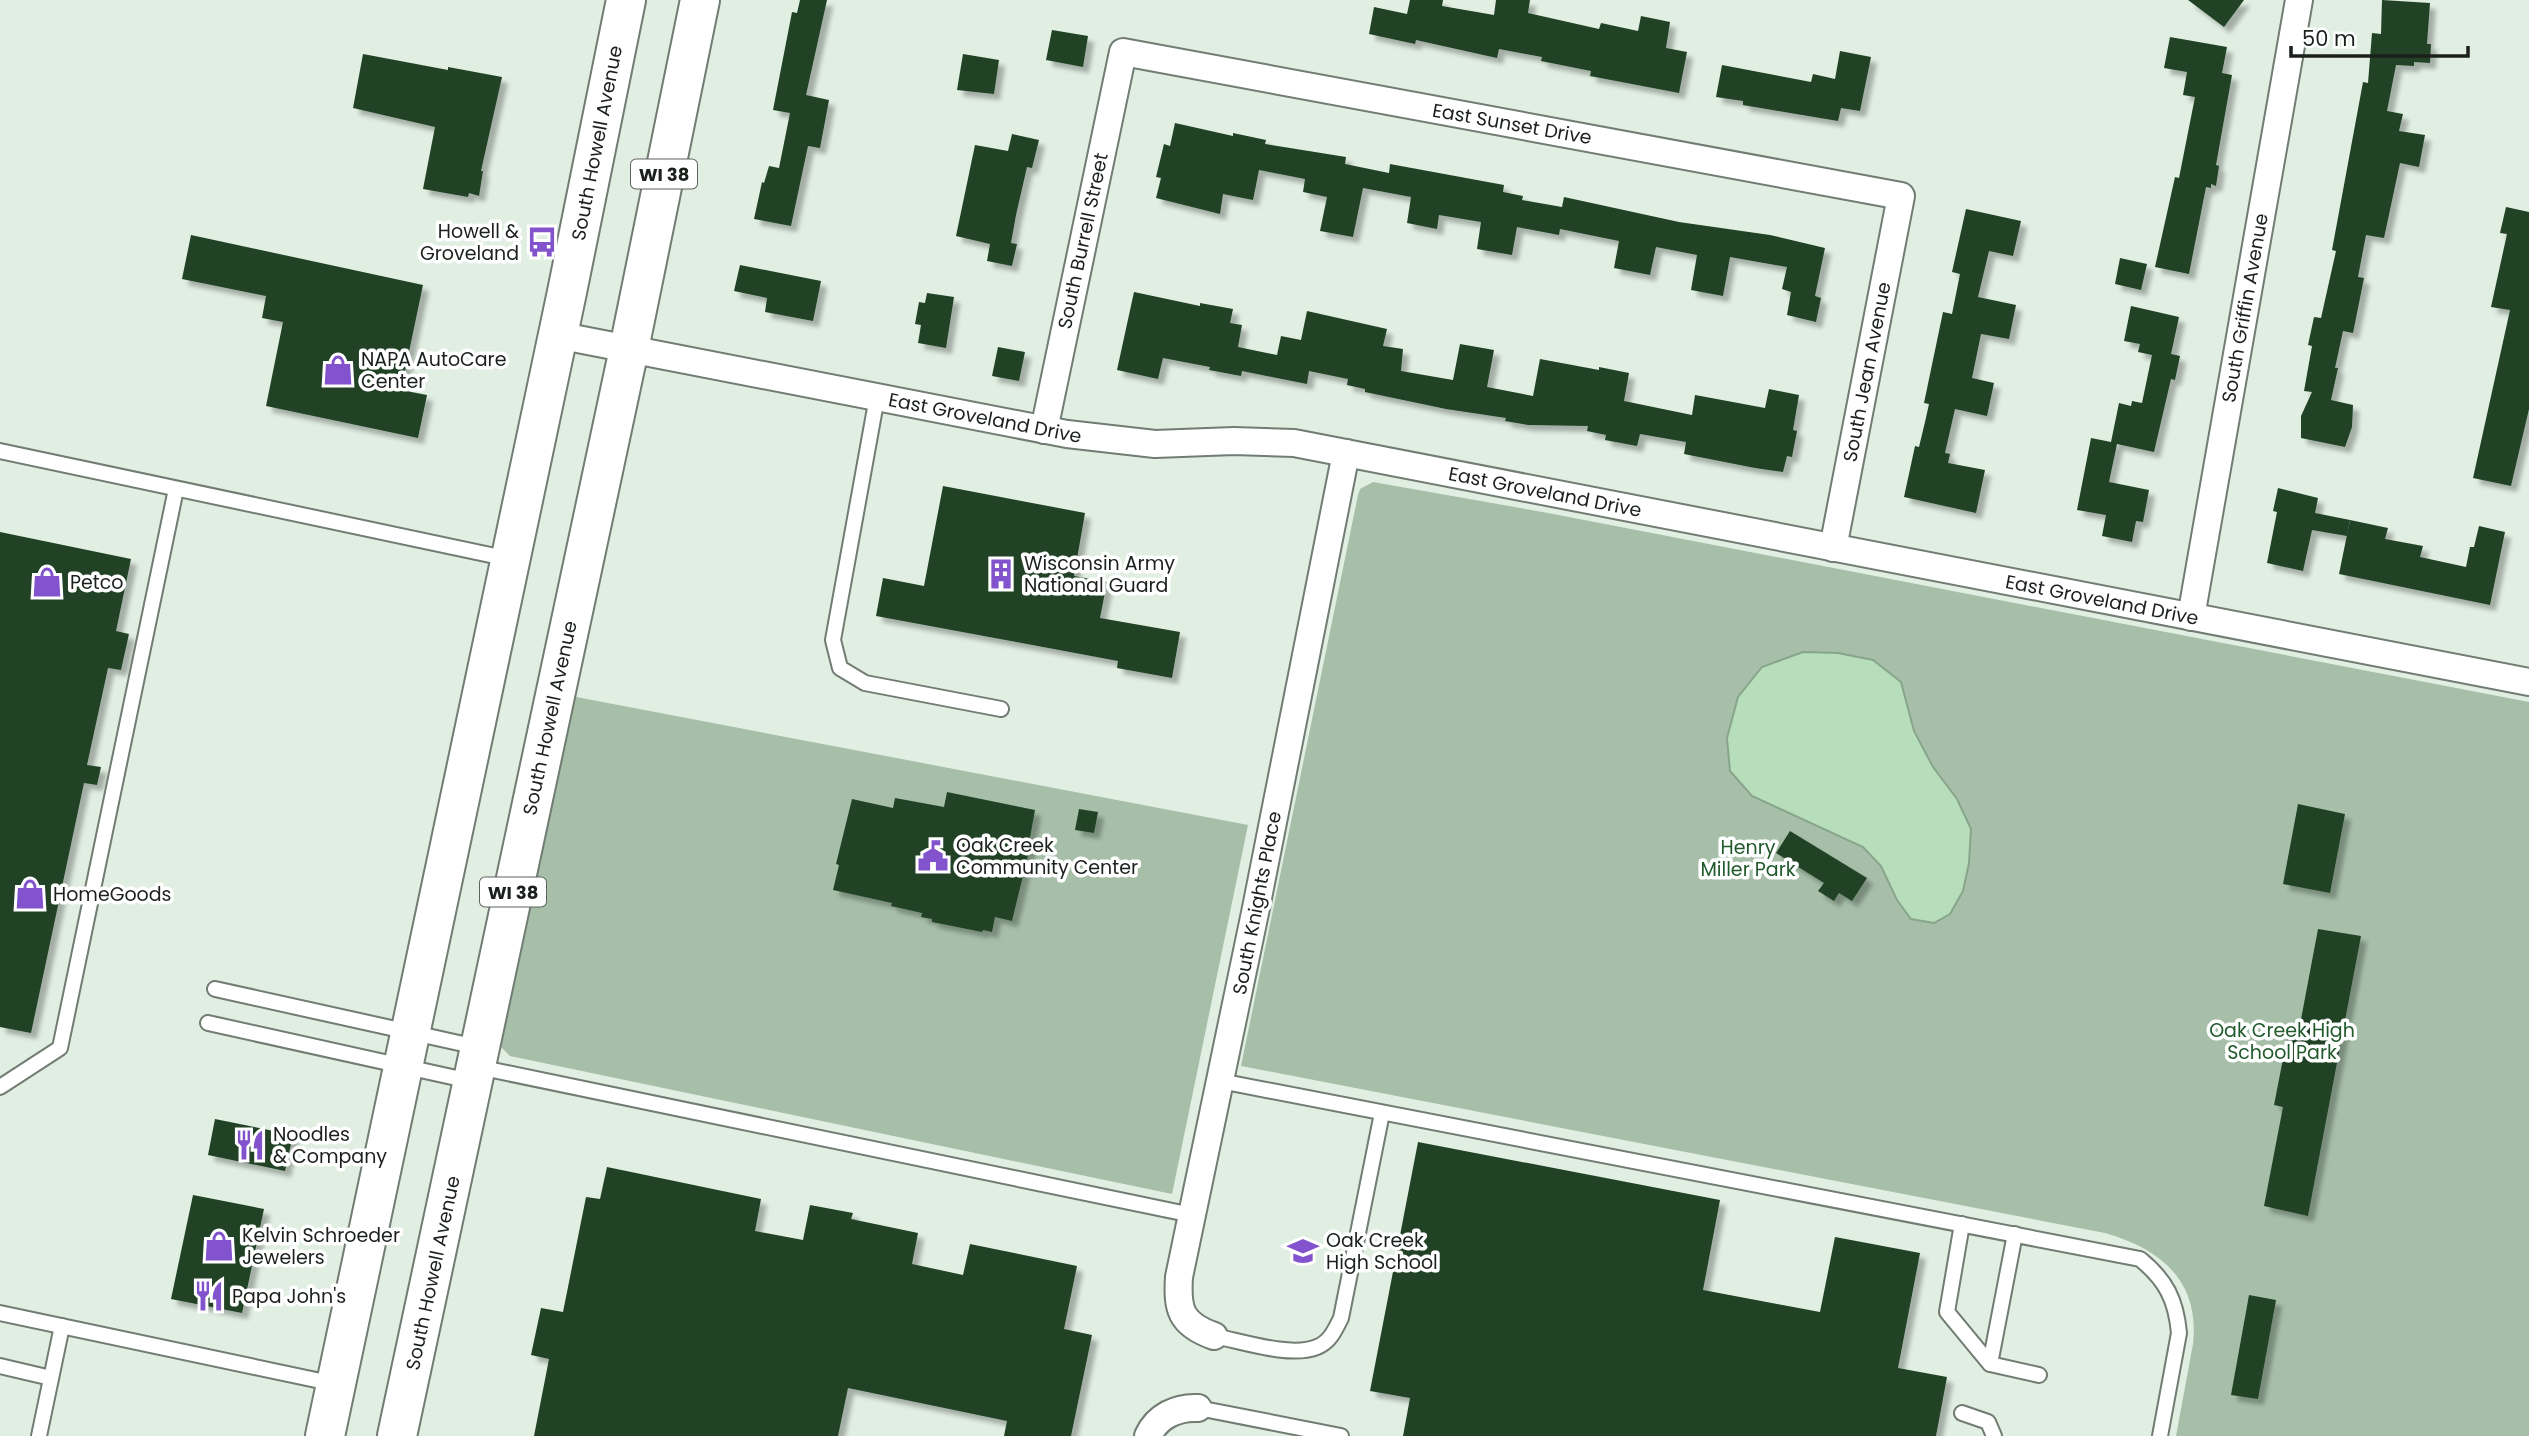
<svg xmlns="http://www.w3.org/2000/svg" width="2529" height="1436" font-family="Poppins,sans-serif">
	<style>
		.green { fill: #a7bfa9 }
		.water { fill: #b6deba; stroke: #88a58b; stroke-width: 2 }
		.building { fill: #204326; filter: url(#shadow) }
		.lines { fill: none; stroke-linecap: round; stroke-linejoin: round }
		.lane-casing { stroke: #717c72; stroke-width: 18 }
		.street-casing { stroke: #717c72; stroke-width: 30 }
		.primary-casing { stroke: #717c72; stroke-width: 42 }
		.lane { stroke: #fff; stroke-width: 14 }
		.street { stroke: #fff; stroke-width: 26 }
		.primary { stroke: #fff; stroke-width: 38 }
		.labels { text-anchor: middle; dominant-baseline: central; stroke-width: 7; stroke-linejoin: round; paint-order: stroke }
		.shield { fill: #fff; stroke: #5f6360; stroke-width: 2 }
		.shield-label { font-size: 18px; font-weight: bold; fill: #1b201c }
		.street-label { font-size: 19px; fill: #1b201c; stroke: #fff }
		.poi-label { font-size: 19px; fill: #1b201c; stroke: #fff; text-anchor: start }
		.park-label { font-size: 19px; fill: #20592c; stroke: #fff }
	</style>
	<defs>
		<filter id="shadow"><feDropShadow dx="6" dy="6" stdDeviation="2" flood-color="#0004"/></filter>
	</defs>
	<rect width="100%" height="100%" fill="#e1eee2"/>
	<!-- green -->
	<g class="green">
		<path d="M 1373,482 L 1548,513 L 2529,702 L 2529,1436 L 2176,1436 L 2193,1344 C 2200,1281 2161,1249 2105,1233 L 1241,1066 L 1358,495 L 1360,489 Z"/>
		<path d="M 571,696 L 1248,825 L 1172,1194 L 510,1056 L 501,1047 L 500,1040 Z"/>
	</g>
	<!-- water -->
	<path class="water" d="M 1803,652 L 1838,653 L 1873,660 L 1901,682 L 1914,731 L 1933,767 L 1957,799 L 1971,829 L 1969,863 L 1963,891 L 1950,914 L 1934,923 L 1911,919 L 1897,900 L 1881,866 L 1863,847 L 1752,796 L 1730,771 L 1727,738 L 1738,697 L 1762,667 Z"/>
	<!-- building -->
	<g class="building">
		<path d="M 800,0 L 827,0 L 806,95 L 829,100 L 820,148 L 808,146 L 791,226 L 754,219 L 762,182 L 764,183 L 769,166 L 779,168 L 790,113 L 773,110 L 792,12 L 797,13 Z"/>
		<path d="M 1410,0 L 1443,0 L 1442,6 L 1494,15 L 1496,0 L 1530,0 L 1528,13 L 1599,29 L 1601,23 L 1638,31 L 1641,16 L 1670,22 L 1666,48 L 1687,52 L 1679,93 L 1590,76 L 1591,71 L 1541,61 L 1542,57 L 1499,49 L 1497,58 L 1416,40 L 1415,44 L 1369,34 L 1374,7 L 1407,14 Z"/>
		<path d="M 2188,0 L 2244,0 L 2224,27 Z"/>
		<path d="M 2382,0 L 2430,3 L 2427,44 L 2431,44 L 2430,63 L 2414,62 L 2414,66 L 2396,65 L 2387,111 L 2403,114 L 2399,131 L 2425,135 L 2419,167 L 2400,163 L 2384,238 L 2366,235 L 2358,277 L 2364,278 L 2353,333 L 2343,331 L 2335,368 L 2338,368 L 2331,400 L 2353,405 L 2352,427 L 2345,447 L 2301,438 L 2301,416 L 2312,392 L 2304,391 L 2312,346 L 2308,345 L 2314,317 L 2321,318 L 2336,251 L 2332,250 L 2363,82 L 2368,83 L 2372,33 L 2381,34 Z"/>
		<path d="M 1052,30 L 1088,36 L 1083,67 L 1046,60 Z"/>
		<path d="M 2170,37 L 2227,47 L 2222,73 L 2232,75 L 2216,165 L 2219,166 L 2216,186 L 2211,184 L 2211,188 L 2206,187 L 2189,274 L 2155,267 L 2175,177 L 2179,178 L 2195,97 L 2183,95 L 2187,72 L 2164,68 Z"/>
		<path d="M 1840,51 L 1871,57 L 1860,111 L 1841,108 L 1838,121 L 1743,105 L 1743,101 L 1716,97 L 1722,65 L 1811,82 L 1813,74 L 1835,79 Z"/>
		<path d="M 363,54 L 448,70 L 448,67 L 502,77 L 481,171 L 483,171 L 479,196 L 469,193 L 468,197 L 423,189 L 435,127 L 353,108 Z"/>
		<path d="M 963,54 L 999,60 L 994,94 L 957,90 Z"/>
		<path d="M 1175,123 L 1233,136 L 1233,133 L 1266,140 L 1265,144 L 1346,157 L 1345,164 L 1389,173 L 1390,164 L 1504,185 L 1503,192 L 1523,196 L 1522,200 L 1562,207 L 1564,197 L 1679,222 L 1770,235 L 1825,248 L 1815,296 L 1821,298 L 1816,322 L 1787,315 L 1791,292 L 1782,289 L 1787,267 L 1730,257 L 1723,296 L 1691,290 L 1697,255 L 1656,247 L 1650,275 L 1614,268 L 1619,241 L 1560,229 L 1559,235 L 1517,227 L 1512,255 L 1477,249 L 1481,222 L 1439,215 L 1437,229 L 1407,223 L 1411,197 L 1363,188 L 1353,237 L 1320,231 L 1327,197 L 1303,192 L 1305,179 L 1259,170 L 1253,200 L 1223,194 L 1220,214 L 1156,198 L 1161,178 L 1156,177 L 1164,144 L 1170,146 Z"/>
		<path d="M 1012,134 L 1039,140 L 1032,168 L 1027,167 L 1016,215 L 1011,243 L 1017,244 L 1012,266 L 987,261 L 990,244 L 956,236 L 975,145 L 1008,151 Z"/>
		<path d="M 2506,207 L 2529,212 L 2529,409 L 2511,486 L 2473,478 L 2510,310 L 2491,307 L 2507,234 L 2500,233 Z"/>
		<path d="M 1966,209 L 2021,221 L 2013,256 L 1989,251 L 1978,297 L 2016,305 L 2009,339 L 1981,334 L 1972,378 L 1994,383 L 1987,416 L 1955,409 L 1945,453 L 1950,454 L 1948,463 L 1985,470 L 1976,513 L 1904,497 L 1915,446 L 1919,447 L 1925,422 L 1929,404 L 1924,403 L 1943,312 L 1952,314 L 1960,274 L 1952,272 Z"/>
		<path d="M 191,235 L 423,285 L 401,390 L 427,395 L 418,438 L 266,406 L 283,322 L 262,318 L 266,296 L 182,279 Z"/>
		<path d="M 2120,258 L 2147,264 L 2141,290 L 2115,284 Z"/>
		<path d="M 740,265 L 821,281 L 813,321 L 765,312 L 767,298 L 734,291 Z"/>
		<path d="M 1134,292 L 1200,306 L 1200,303 L 1233,309 L 1230,323 L 1242,325 L 1238,347 L 1277,355 L 1281,336 L 1301,340 L 1307,311 L 1387,329 L 1383,346 L 1403,349 L 1401,371 L 1453,380 L 1460,344 L 1494,350 L 1487,387 L 1533,396 L 1540,359 L 1599,370 L 1599,367 L 1629,373 L 1624,401 L 1692,415 L 1695,395 L 1765,408 L 1769,389 L 1799,395 L 1793,430 L 1797,431 L 1792,457 L 1787,456 L 1783,472 L 1755,468 L 1684,454 L 1686,442 L 1640,434 L 1637,446 L 1605,440 L 1606,435 L 1587,431 L 1588,426 L 1528,425 L 1505,421 L 1506,418 L 1446,409 L 1365,392 L 1365,389 L 1347,385 L 1348,379 L 1309,371 L 1307,384 L 1242,371 L 1241,376 L 1220,372 L 1209,370 L 1210,367 L 1163,358 L 1158,379 L 1117,370 Z"/>
		<path d="M 927,293 L 954,297 L 946,348 L 918,343 L 921,325 L 915,324 L 919,302 L 925,303 Z"/>
		<path d="M 2131,306 L 2179,317 L 2171,354 L 2180,356 L 2175,380 L 2171,379 L 2154,452 L 2117,444 L 2109,482 L 2149,490 L 2143,522 L 2136,521 L 2132,542 L 2102,536 L 2106,515 L 2077,510 L 2091,438 L 2111,442 L 2119,403 L 2131,406 L 2132,401 L 2142,403 L 2152,355 L 2138,352 L 2140,344 L 2124,341 Z"/>
		<path d="M 998,347 L 1025,352 L 1019,381 L 992,376 Z"/>
		<path d="M 943,486 L 1085,513 L 1074,576 L 1107,582 L 1100,618 L 1180,632 L 1172,678 L 1117,668 L 1118,661 L 876,616 L 883,578 L 924,586 Z"/>
		<path d="M 2278,488 L 2318,498 L 2315,513 L 2350,520 L 2347,536 L 2312,530 L 2303,571 L 2267,563 L 2277,512 L 2273,511 Z"/>
		<path d="M 2350,520 L 2388,528 L 2385,539 L 2423,546 L 2420,557 L 2466,567 L 2470,547 L 2474,547 L 2479,526 L 2505,532 L 2490,605 L 2339,574 Z"/>
		<path d="M 0,532 L 131,559 L 116,631 L 129,634 L 121,670 L 108,668 L 87,765 L 101,767 L 97,785 L 84,783 L 31,1033 L 0,1027 Z"/>
		<path d="M 947,792 L 1035,810 L 1029,843 L 1031,843 L 1012,921 L 995,917 L 992,932 L 983,930 L 982,932 L 932,922 L 932,919 L 921,917 L 922,913 L 891,906 L 892,903 L 833,890 L 839,865 L 836,864 L 852,799 L 893,808 L 895,798 L 944,807 Z"/>
		<path d="M 2298,804 L 2345,814 L 2330,893 L 2283,884 Z"/>
		<path d="M 1079,809 L 1098,812 L 1094,833 L 1075,830 Z"/>
		<path d="M 1790,831 L 1867,878 L 1852,901 L 1839,893 L 1834,901 L 1818,891 L 1824,883 L 1776,853 Z"/>
		<path d="M 2318,929 L 2361,936 L 2308,1216 L 2264,1206 L 2283,1107 L 2274,1105 L 2289,1028 L 2299,1030 Z"/>
		<path d="M 215,1119 L 293,1135 L 285,1171 L 208,1155 Z"/>
		<path d="M 1418,1142 L 1720,1200 L 1703,1290 L 1820,1312 L 1835,1237 L 1920,1253 L 1898,1368 L 1947,1377 L 1936,1436 L 1403,1436 L 1410,1398 L 1370,1391 Z"/>
		<path d="M 607,1167 L 761,1199 L 755,1231 L 803,1240 L 810,1205 L 853,1213 L 851,1219 L 918,1233 L 912,1264 L 963,1275 L 970,1244 L 1077,1266 L 1064,1329 L 1092,1335 L 1071,1436 L 1004,1436 L 1007,1421 L 848,1388 L 838,1436 L 534,1436 L 549,1359 L 531,1355 L 541,1308 L 563,1312 L 586,1197 L 600,1199 Z"/>
		<path d="M 193,1195 L 264,1209 L 242,1313 L 171,1299 Z"/>
		<path d="M 2249,1295 L 2276,1300 L 2258,1399 L 2231,1395 Z"/>
	</g>
	<g class="lines">
		<!-- lane casing -->
		<g class="lane-casing">
			<g id="lane">
				<path d="M 877,397 L 833,640 L 840,668 L 865,683 L 1001,709"/>
				<path d="M 0,451 L 509,559"/>
				<path d="M 215,989 L 477,1047"/>
				<path d="M 208,1023 L 470,1081"/>
				<path d="M 478,1067 L 1192,1215"/>
				<path d="M 1220,1081 L 2140,1259 C 2166,1280 2176,1300 2179,1333 L 2160,1436"/>
				<path d="M 0,1087 L 60,1048 L 176,489"/>
				<path d="M 1962,1224 L 1947,1312 L 1990,1364"/>
				<path d="M 2015,1234 L 1990,1364 L 2039,1375"/>
				<path d="M 0,1313 L 335,1384"/>
				<path d="M 1214,1336 C 1241,1341 1291,1358 1317,1347 C 1330,1342 1335,1330 1341,1318 L 1382,1113"/>
				<path d="M 0,1366 L 51,1378"/>
				<path d="M 1198,1408 L 1341,1436"/>
				<path d="M 1962,1413 L 1988,1422 L 1994,1436"/>
				<path d="M 39,1436 L 62,1326"/>
			</g>
		</g>
		<!-- street casing -->
		<g class="street-casing">
			<g id="street">
				<path d="M 557,335 L 1067,434 L 1155,444 L 1234,441 L 1294,443 L 2529,682"/>
				<path d="M 1044,430 L 1123,52 L 1901,196 L 1833,548"/>
				<path d="M 2191,617 L 2299,0"/>
				<path d="M 1214,1336 C 1180,1324 1177,1309 1179,1277 L 1256,908 L 1346,453"/>
				<path d="M 1148,1436 C 1157,1416 1177,1407 1198,1408"/>
			</g>
		</g>
		<!-- primary casing -->
		<g class="primary-casing">
			<g id="primary">
				<path d="M 325,1436 L 567,292 L 626,0"/>
				<path d="M 397,1436 L 629,349 L 700,0"/>
			</g>
		</g>
		<!-- lane -->
		<use href="#lane" class="lane"/>
		<!-- street -->
		<use href="#street" class="street"/>
		<!-- primary -->
		<use href="#primary" class="primary"/>
	</g>
	<!-- icons -->
	<defs>
		<g id="bus-bare" transform="scale(2.415)"><path d="M-5-6H5V4H4V6H2V4H-2V6H-4V4H-5ZM-3.5-4V0h7V-4ZM-3.5 1.2v1.5H-2V1.2ZM2 1.2v1.5H3.5V1.2Z" fill="#8253cc" stroke="#fff" stroke-width="2.5" paint-order="stroke"/></g>
		<g id="shop-bare" transform="scale(2.415)"><path d="M-5-2.5h2.3a2.7 3.5 0 0 1 5.4 0H5L5.5 6h-11ZM-1.5-2.5h3a1.5 2.3 0 0 0-3 0Z" fill="#8253cc" stroke="#fff" stroke-width="2.5" paint-order="stroke"/></g>
		<g id="building-bare" transform="scale(2.415)"><path d="M-4-6H4V6H1V3H-1V6H-4ZM-2.5-4.3h1.7v1.8h-1.7ZM.8-4.3h1.7v1.8H.8ZM-2.5-1h1.7V.8h-1.7ZM.8-1h1.7V.8H.8Z" fill="#8253cc" stroke="#fff" stroke-width="2.5" paint-order="stroke"/></g>
		<g id="civic-bare" transform="scale(2.415)"><path d="M-.6-6.5H3V-4.5H.6V-3L4-1V1h2V6H-6V1h2V-1L-.6-3ZM-1.2 2.5V6h2.4V2.5Z" fill="#8253cc" stroke="#fff" stroke-width="2.5" paint-order="stroke"/></g>
		<g id="restaurant-bare" transform="scale(2.415)"><path d="M-5-6h1v4h1v-4h1v4h1v-4h1v5L-1.5 .5V6h-2V.5L-5-1ZM5-6V6H3V1.5H1.5Q1.5-4 5-6Z" fill="#8253cc" stroke="#fff" stroke-width="2.5" paint-order="stroke"/></g>
		<g id="school-bare" transform="scale(2.415)"><path d="M0-5L7-2L0 1L-7-2ZM-4 1L0 2.5L4 1V4Q0 6-4 4Z" fill="#8253cc" stroke="#fff" stroke-width="2.5" paint-order="stroke"/></g>
	</defs>
	<g fill-rule="evenodd">
		<use href="#bus-bare" x="542" y="242"/>
		<use href="#shop-bare" x="338" y="370"/>
		<use href="#building-bare" x="1001" y="574"/>
		<use href="#shop-bare" x="47" y="582"/>
		<use href="#civic-bare" x="933" y="856"/>
		<use href="#shop-bare" x="30" y="894"/>
		<use href="#restaurant-bare" x="250" y="1145"/>
		<use href="#shop-bare" x="219" y="1246"/>
		<use href="#school-bare" x="1303" y="1251"/>
		<use href="#restaurant-bare" x="209" y="1296"/>
	</g>
	<g class="labels">
		<!-- shield labels -->
		<g class="shield">
			<rect x="631" y="159.5" width="66" height="29" rx="5"/>
			<rect x="480" y="877.5" width="66" height="29" rx="5"/>
		</g>
		<g class="shield-label">
			<text x="664" y="174">WI 38</text>
			<text x="513" y="892">WI 38</text>
		</g>
		<!-- street labels -->
		<g class="street-label">
			<text transform="translate(1512 124) rotate(10)">East Sunset Drive</text>
			<text transform="translate(597 143) rotate(-79)">South Howell Avenue</text>
			<text transform="translate(1083 241) rotate(-78)">South Burrell Street</text>
			<text transform="translate(2245 308) rotate(-80)">South Griffin Avenue</text>
			<text transform="translate(1867 372) rotate(-79)">South Jean Avenue</text>
			<text transform="translate(985 418) rotate(11)">East Groveland Drive</text>
			<text transform="translate(1545 492) rotate(11)">East Groveland Drive</text>
			<text transform="translate(2102 600) rotate(11)">East Groveland Drive</text>
			<text transform="translate(550 718) rotate(-78)">South Howell Avenue</text>
			<text transform="translate(1257 903) rotate(-79)">South Knights Place</text>
			<text transform="translate(433 1273) rotate(-78)">South Howell Avenue</text>
		</g>
		<!-- poi labels -->
		<g class="poi-label">
			<text x="519" y="231" text-anchor="end">Howell &amp;<tspan x="519" dy="22">Groveland</tspan></text>
			<text x="361" y="359">NAPA AutoCare<tspan x="361" dy="22">Center</tspan></text>
			<text x="1024" y="563">Wisconsin Army<tspan x="1024" dy="22">National Guard</tspan></text>
			<text x="70" y="582">Petco</text>
			<text x="956" y="845">Oak Creek<tspan x="956" dy="22">Community Center</tspan></text>
			<text x="53" y="894">HomeGoods</text>
			<text x="273" y="1134">Noodles<tspan x="273" dy="22">&amp; Company</tspan></text>
			<text x="242" y="1235">Kelvin Schroeder<tspan x="242" dy="22">Jewelers</tspan></text>
			<text x="1326" y="1240">Oak Creek<tspan x="1326" dy="22">High School</tspan></text>
			<text x="232" y="1296">Papa John's</text>
		</g>
		<!-- park labels -->
		<g class="park-label">
			<text x="1748" y="847">Henry<tspan x="1748" dy="22">Miller Park</tspan></text>
			<text x="2282" y="1030">Oak Creek High<tspan x="2282" dy="22">School Park</tspan></text>
		</g>
	</g>
	<!-- scale -->
	<path d="M2291 46v10h177v-10" fill="none" stroke="#1b201c" stroke-width="3.5"/>
	<text x="2302" y="46" font-size="21" fill="#1b201c" stroke="#ffffff" stroke-width="5" paint-order="stroke">50 m</text>
</svg>
